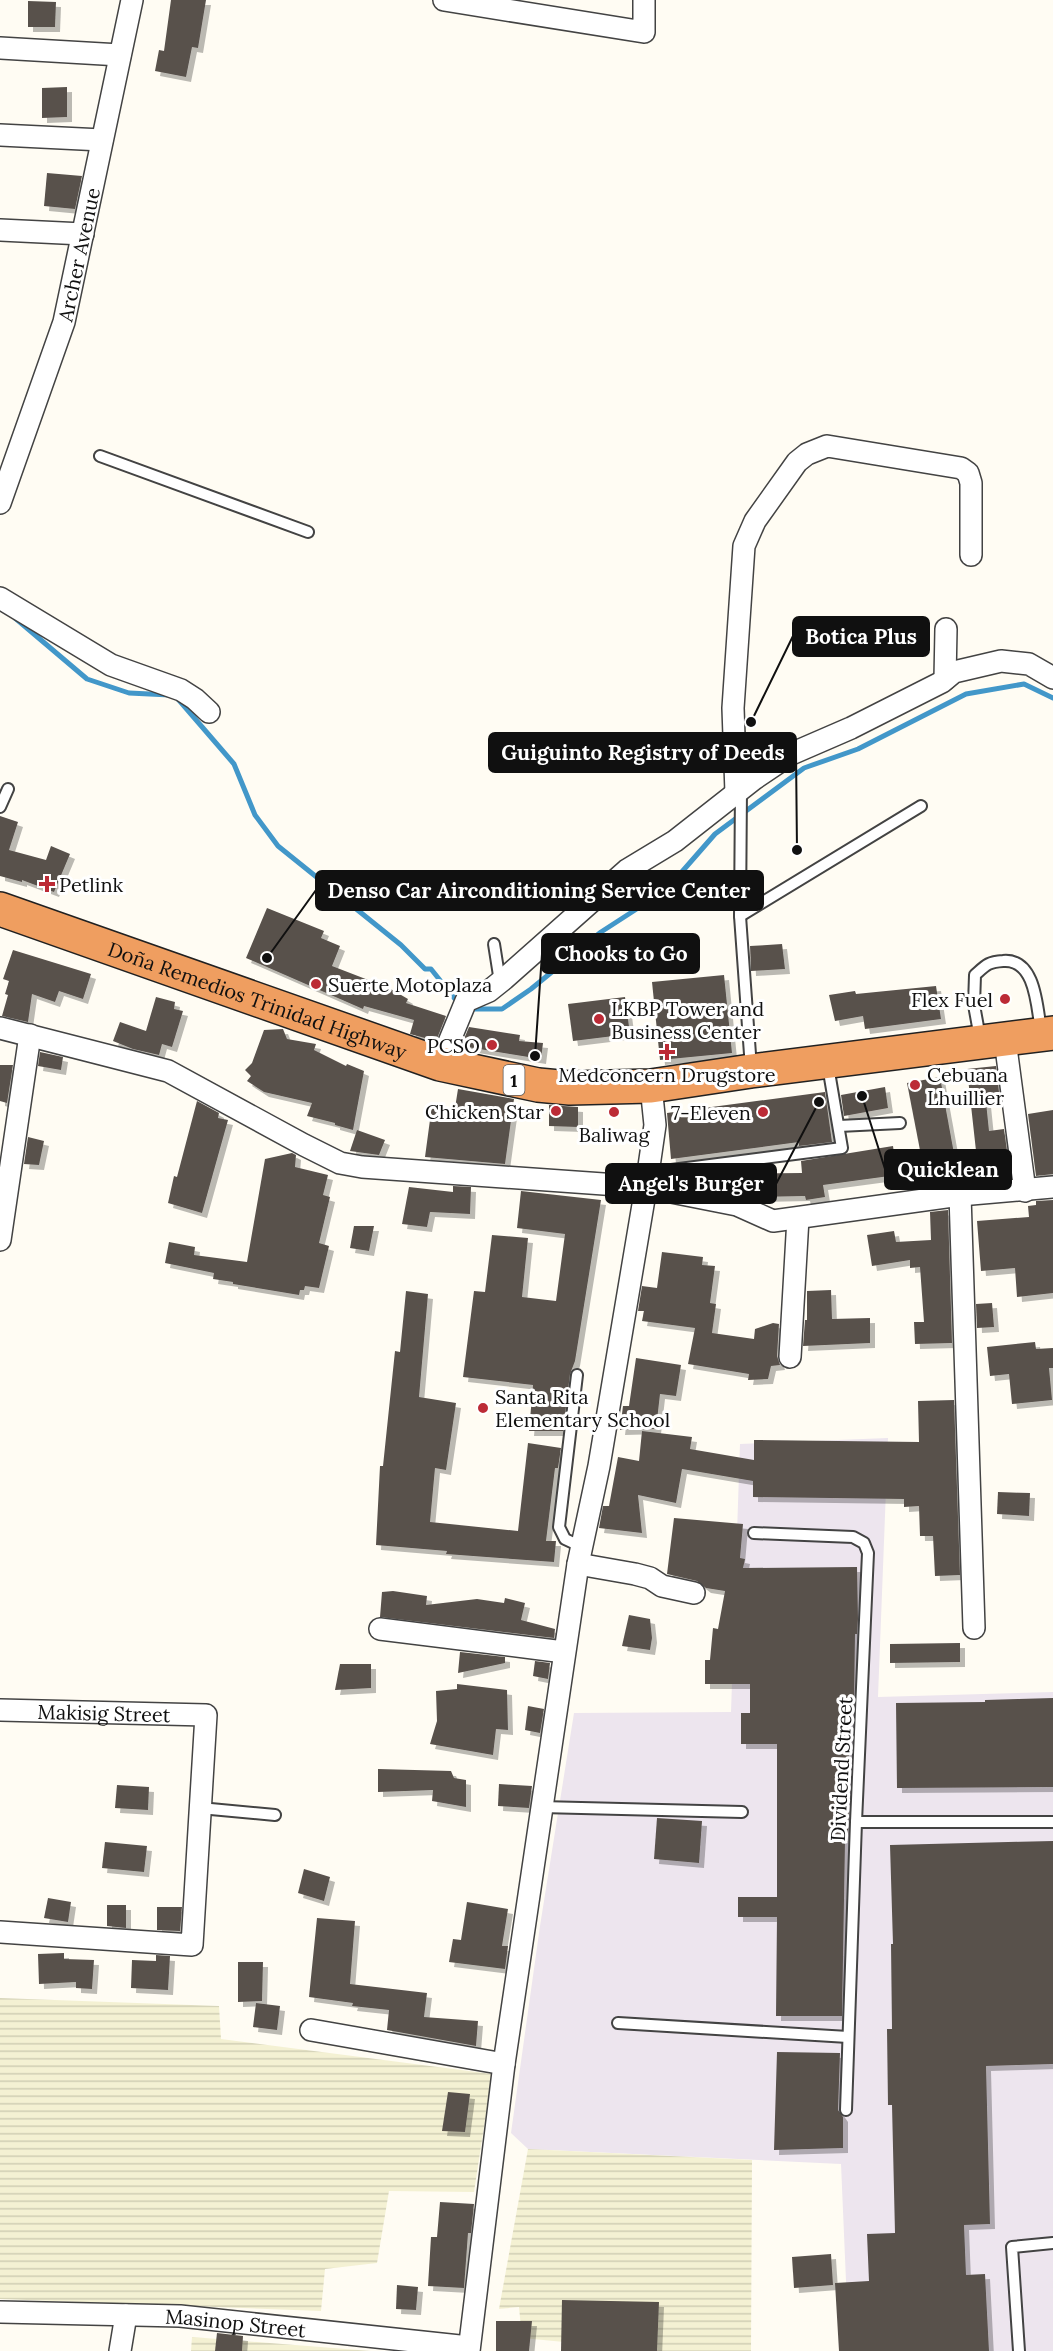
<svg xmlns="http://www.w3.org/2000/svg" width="1053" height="2351" font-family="Lora,serif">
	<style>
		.industrial { fill: #ede5ee }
		.farmland { fill: url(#farmland-rules) }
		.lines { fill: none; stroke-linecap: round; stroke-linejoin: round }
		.stream { stroke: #4297c9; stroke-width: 5 }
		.building { fill: #58514c; filter: url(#shadow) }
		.lane-casing { stroke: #434343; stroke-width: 14 }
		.street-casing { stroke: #434343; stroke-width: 24 }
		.highway-casing { stroke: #212121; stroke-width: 36 }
		.lane { stroke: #fff; stroke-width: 10 }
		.street { stroke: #fff; stroke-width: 21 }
		.highway { stroke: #ef9e60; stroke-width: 33 }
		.poi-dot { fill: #bc2b36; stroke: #fff; stroke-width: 2 }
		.labels { text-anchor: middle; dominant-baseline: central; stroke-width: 6; stroke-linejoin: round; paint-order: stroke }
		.shield { fill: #fff; stroke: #585858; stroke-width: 1.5 }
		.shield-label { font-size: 18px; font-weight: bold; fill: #101010 }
		.street-label { font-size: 20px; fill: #101010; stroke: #fff }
		.poi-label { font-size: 20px; fill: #101010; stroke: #fff; text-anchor: start }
		.leader { fill: none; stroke: #101010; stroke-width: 2 }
		.callout-dot { fill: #101010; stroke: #fff; stroke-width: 2 }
		.callout { fill: #101010; stroke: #101010; stroke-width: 2 }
		.callout-label { font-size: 21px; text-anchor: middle; font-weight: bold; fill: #fff }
	</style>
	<defs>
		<pattern id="farmland-rules" width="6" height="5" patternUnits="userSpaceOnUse" patternTransform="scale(1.5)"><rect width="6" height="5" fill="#f4f1d3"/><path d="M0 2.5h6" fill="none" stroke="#d0ceb4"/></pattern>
		<filter id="shadow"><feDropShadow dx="5" dy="5" stdDeviation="0" flood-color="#0004"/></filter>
	</defs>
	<rect width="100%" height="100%" fill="#fffcf3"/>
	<!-- industrial -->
	<path class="industrial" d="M 888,1438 L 878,1697 L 1053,1692 L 1053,2351 L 849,2351 L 841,2164 L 528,2149 L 511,2133 L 540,1926 L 574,1713 L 731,1712 L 740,1444 Z"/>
	<!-- farmland -->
	<g class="farmland">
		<path d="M 0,1998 L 219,2006 L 221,2039 L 492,2074 L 474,2192 L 389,2191 L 377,2263 L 325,2269 L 321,2311 L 0,2299 Z"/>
		<path d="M 528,2149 L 752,2160 L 751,2351 L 659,2351 L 522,2338 L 519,2307 L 499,2309 Z"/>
		<path d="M 192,2337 L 371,2351 L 191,2351 Z"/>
	</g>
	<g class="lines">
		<!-- stream -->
		<g class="stream">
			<path d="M 15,618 L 87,679 L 129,693 L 170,695"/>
			<path d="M 178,699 L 234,764 L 255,815 L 278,846 L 401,945 L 425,969 L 431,969 L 459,1004"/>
			<path d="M 469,1009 L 502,1009 L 531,989 L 601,932 L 666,890 L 715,834 L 804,768 L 858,749 L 966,694 L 1024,684 L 1053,698"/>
		</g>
	</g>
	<!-- building -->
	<g class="building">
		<path d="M 171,0 L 206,0 L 198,48 L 192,47 L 186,77 L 155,71 L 159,50 L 164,51 Z"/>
		<path d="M 28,1 L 56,2 L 55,27 L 28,27 Z"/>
		<path d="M 67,87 L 67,117 L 42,118 L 42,88 Z"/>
		<path d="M 47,173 L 82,176 L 75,209 L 44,206 Z"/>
		<path d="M 0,816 L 18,822 L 9,850 L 46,860 L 51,846 L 70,854 L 54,892 L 22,880 L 22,882 L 0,876 Z"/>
		<path d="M 267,908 L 324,931 L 321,938 L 340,946 L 332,966 L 389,988 L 408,999 L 406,1003 L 446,1016 L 436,1041 L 410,1034 L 414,1020 L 364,1006 L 363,1009 L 246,958 Z"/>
		<path d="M 782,944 L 785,969 L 751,971 L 750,946 Z"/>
		<path d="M 13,950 L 91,974 L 83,999 L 59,991 L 55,1002 L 32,994 L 28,1022 L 2,1016 L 8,995 L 5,994 L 9,981 L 3,979 Z"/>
		<path d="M 724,975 L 732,1053 L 660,1060 L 652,982 Z"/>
		<path d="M 936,986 L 941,1019 L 865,1029 L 863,1016 L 835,1021 L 829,995 L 855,991 L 856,994 Z"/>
		<path d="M 156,997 L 175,1002 L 174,1009 L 183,1011 L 172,1047 L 162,1044 L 159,1055 L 133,1049 L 113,1041 L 120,1022 L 146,1031 Z"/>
		<path d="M 625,997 L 630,1034 L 573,1041 L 568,1004 Z"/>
		<path d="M 469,1027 L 520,1035 L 519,1041 L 543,1043 L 541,1059 L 461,1046 Z"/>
		<path d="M 283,1029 L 287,1039 L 316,1044 L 314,1050 L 346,1066 L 347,1064 L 364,1071 L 353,1130 L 335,1125 L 335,1123 L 307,1116 L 312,1103 L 264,1092 L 247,1081 L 251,1076 L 245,1070 L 252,1063 L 264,1030 Z"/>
		<path d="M 40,1052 L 63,1057 L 61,1070 L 38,1066 Z"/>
		<path d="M 0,1065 L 13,1065 L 7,1103 L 0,1101 Z"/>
		<path d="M 996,1066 L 1000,1101 L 986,1102 L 989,1131 L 1004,1129 L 1009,1166 L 978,1169 L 967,1069 Z"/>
		<path d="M 940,1077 L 957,1170 L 925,1176 L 907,1083 Z"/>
		<path d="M 885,1087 L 888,1108 L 844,1116 L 841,1095 Z"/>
		<path d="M 458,1089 L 514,1099 L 505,1164 L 425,1157 L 432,1105 L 455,1108 Z"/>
		<path d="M 825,1092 L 832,1142 L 799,1146 L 799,1142 L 671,1159 L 667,1113 Z"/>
		<path d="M 197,1101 L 219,1113 L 218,1118 L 228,1120 L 202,1213 L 168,1203 L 174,1176 L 177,1177 Z"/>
		<path d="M 549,1105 L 578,1107 L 578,1127 L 549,1126 Z"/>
		<path d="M 1053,1110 L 1053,1174 L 1036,1176 L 1028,1114 Z"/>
		<path d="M 357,1130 L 385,1140 L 379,1155 L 350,1151 Z"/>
		<path d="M 28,1137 L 44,1141 L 39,1165 L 24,1164 Z"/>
		<path d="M 893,1146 L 897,1175 L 823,1185 L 825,1197 L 806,1200 L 805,1196 L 750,1197 L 739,1192 L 675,1180 L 675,1177 L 699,1174 L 802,1173 L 801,1161 Z"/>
		<path d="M 292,1153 L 296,1155 L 295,1167 L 328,1175 L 323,1195 L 330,1197 L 319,1243 L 329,1246 L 319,1288 L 305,1286 L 304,1290 L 300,1290 L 299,1295 L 233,1284 L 233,1282 L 213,1279 L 214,1273 L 165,1263 L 169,1242 L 195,1247 L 194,1255 L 247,1262 L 265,1159 Z"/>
		<path d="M 453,1186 L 471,1187 L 470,1214 L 430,1212 L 427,1227 L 402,1224 L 409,1187 L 453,1192 Z"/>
		<path d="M 521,1191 L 601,1200 L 575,1361 L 570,1374 L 563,1431 L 529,1431 L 533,1385 L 463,1377 L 474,1291 L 485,1292 L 492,1235 L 528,1238 L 522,1297 L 556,1301 L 565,1234 L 517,1228 Z"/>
		<path d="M 1053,1200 L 1053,1293 L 1017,1297 L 1015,1268 L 981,1271 L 977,1221 L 1029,1217 L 1028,1206 L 1036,1205 L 1036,1201 Z"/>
		<path d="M 948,1210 L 952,1343 L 915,1344 L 914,1322 L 924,1322 L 920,1267 L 910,1268 L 910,1260 L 872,1266 L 867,1235 L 894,1231 L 896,1242 L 931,1240 L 930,1212 Z"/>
		<path d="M 354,1226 L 374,1226 L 369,1251 L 350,1248 Z"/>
		<path d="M 662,1252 L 703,1257 L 702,1265 L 715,1266 L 710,1303 L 716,1304 L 712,1333 L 754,1339 L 755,1329 L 773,1323 L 779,1324 L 777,1356 L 780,1365 L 771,1366 L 768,1379 L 748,1380 L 749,1374 L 688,1364 L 695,1328 L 642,1321 L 644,1311 L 638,1311 L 642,1286 L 657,1288 Z"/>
		<path d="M 831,1290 L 832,1319 L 870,1318 L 870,1343 L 803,1346 L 805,1320 L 807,1320 L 807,1291 Z"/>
		<path d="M 406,1291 L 428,1294 L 419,1397 L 456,1403 L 446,1470 L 435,1468 L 430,1522 L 518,1531 L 528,1443 L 561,1448 L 558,1468 L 555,1468 L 546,1541 L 556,1541 L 554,1562 L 446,1554 L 447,1551 L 376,1545 L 380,1466 L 383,1466 L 395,1351 L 400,1352 Z"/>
		<path d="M 992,1303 L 994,1327 L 977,1328 L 976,1304 Z"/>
		<path d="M 1035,1342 L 1036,1349 L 1053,1348 L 1053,1368 L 1049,1368 L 1052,1400 L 1012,1404 L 1009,1374 L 990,1376 L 987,1347 Z"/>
		<path d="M 636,1358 L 681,1365 L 676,1396 L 660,1394 L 656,1429 L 620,1430 L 623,1406 L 629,1406 Z"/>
		<path d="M 954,1400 L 960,1575 L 935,1576 L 933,1536 L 920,1536 L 919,1506 L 904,1507 L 904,1499 L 753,1497 L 753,1481 L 682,1469 L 676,1503 L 638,1495 L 642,1533 L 599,1528 L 603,1506 L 609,1506 L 618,1457 L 639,1461 L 642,1431 L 692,1437 L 690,1449 L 754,1460 L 754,1440 L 919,1442 L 918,1401 Z"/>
		<path d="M 998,1492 L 1030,1493 L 1029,1516 L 997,1514 Z"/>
		<path d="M 674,1518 L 743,1524 L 740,1558 L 745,1559 L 743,1568 L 857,1567 L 858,1619 L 857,1634 L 855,1634 L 854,1707 L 849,1707 L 849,1801 L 848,1842 L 845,1842 L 842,2016 L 776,2016 L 777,1917 L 738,1917 L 738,1897 L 777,1897 L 777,1744 L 741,1744 L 741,1713 L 750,1713 L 750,1684 L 705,1684 L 705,1660 L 710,1660 L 713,1628 L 718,1629 L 725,1591 L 706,1588 L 697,1581 L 667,1574 Z"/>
		<path d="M 393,1591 L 427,1596 L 426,1605 L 477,1599 L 504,1603 L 505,1598 L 525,1603 L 521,1620 L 555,1629 L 554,1638 L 380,1617 L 382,1592 Z"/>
		<path d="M 629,1615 L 650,1619 L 652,1638 L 650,1650 L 622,1646 Z"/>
		<path d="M 960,1643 L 960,1662 L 890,1663 L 890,1644 Z"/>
		<path d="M 460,1652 L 505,1657 L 505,1663 L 458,1673 Z"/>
		<path d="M 535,1661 L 550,1663 L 548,1679 L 533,1676 Z"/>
		<path d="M 340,1664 L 371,1664 L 371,1688 L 335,1690 Z"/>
		<path d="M 457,1684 L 507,1690 L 508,1730 L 496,1729 L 493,1755 L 430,1744 L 437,1721 L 436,1691 L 457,1689 Z"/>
		<path d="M 1053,1698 L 1053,1787 L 897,1788 L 896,1703 L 985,1702 L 985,1700 Z"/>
		<path d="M 528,1706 L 544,1709 L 540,1733 L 525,1730 Z"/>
		<path d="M 378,1769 L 451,1771 L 454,1778 L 466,1780 L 466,1807 L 432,1801 L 433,1790 L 378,1792 Z"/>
		<path d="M 499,1784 L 532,1786 L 529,1808 L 498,1806 Z"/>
		<path d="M 117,1785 L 149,1787 L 148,1810 L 115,1808 Z"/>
		<path d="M 657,1818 L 702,1821 L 699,1863 L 654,1859 Z"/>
		<path d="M 1053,1841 L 1053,2064 L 986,2066 L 990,2224 L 964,2225 L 966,2275 L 985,2274 L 989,2351 L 839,2351 L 835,2283 L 869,2281 L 867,2234 L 895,2233 L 892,2105 L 888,2105 L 887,2029 L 892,2029 L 891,1944 L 893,1944 L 890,1845 Z"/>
		<path d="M 105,1842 L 147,1846 L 144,1872 L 102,1868 Z"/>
		<path d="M 304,1869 L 330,1877 L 324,1901 L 298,1893 Z"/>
		<path d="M 48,1898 L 71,1902 L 68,1922 L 44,1918 Z"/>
		<path d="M 467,1902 L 508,1909 L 502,1946 L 508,1946 L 505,1969 L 449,1962 L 453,1939 L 461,1940 Z"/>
		<path d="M 107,1905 L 126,1905 L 126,1928 L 107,1926 Z"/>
		<path d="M 157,1907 L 182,1907 L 180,1931 L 157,1930 Z"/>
		<path d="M 317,1918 L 355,1921 L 350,1984 L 427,1993 L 424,2017 L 478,2021 L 476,2046 L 387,2030 L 389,2010 L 352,2006 L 353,2003 L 309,1997 Z"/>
		<path d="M 64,1953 L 64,1959 L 94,1960 L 92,1989 L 76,1988 L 76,1982 L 39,1984 L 38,1954 Z"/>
		<path d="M 156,1955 L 170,1956 L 168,1990 L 131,1988 L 132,1960 L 156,1961 Z"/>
		<path d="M 238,1962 L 263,1962 L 262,2001 L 238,2002 Z"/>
		<path d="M 256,2003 L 280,2006 L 277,2030 L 253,2027 Z"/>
		<path d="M 777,2052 L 840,2053 L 838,2110 L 843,2117 L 843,2148 L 774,2150 Z"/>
		<path d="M 448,2092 L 470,2094 L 465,2132 L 442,2131 Z"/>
		<path d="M 440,2202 L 474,2204 L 471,2233 L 468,2233 L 464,2288 L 428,2286 L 431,2237 L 437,2237 Z"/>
		<path d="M 831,2254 L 833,2285 L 794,2288 L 792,2257 Z"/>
		<path d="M 397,2285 L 418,2287 L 416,2310 L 396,2309 Z"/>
		<path d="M 562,2300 L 659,2302 L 657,2351 L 561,2351 Z"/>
		<path d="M 496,2321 L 532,2321 L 529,2351 L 496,2351 Z"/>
		<path d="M 217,2333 L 243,2336 L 242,2351 L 215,2351 Z"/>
	</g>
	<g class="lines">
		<!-- lane casing -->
		<g class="lane-casing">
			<g id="lane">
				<path d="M 100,456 L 308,532"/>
				<path d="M 741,789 L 740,916 L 751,1068"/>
				<path d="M 0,807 L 8,789"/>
				<path d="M 740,916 L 921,806"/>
				<path d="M 494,944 L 500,982"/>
				<path d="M 980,1038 L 974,1005 L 975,975 C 986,965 988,962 1003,961 C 1036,958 1037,1008 1041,1031"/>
				<path d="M 839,1126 L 900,1123"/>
				<path d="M 648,1173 L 842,1148 L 828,1066"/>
				<path d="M 577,1375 L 559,1527 L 565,1539 L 582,1547"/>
				<path d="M 754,1533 L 853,1537 L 864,1543 L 868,1553 L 856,1822 L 846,2110"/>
				<path d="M 541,1807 L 742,1812"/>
				<path d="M 200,1808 L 275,1815"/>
				<path d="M 856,1822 L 1053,1822"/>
				<path d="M 618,2023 L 848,2037"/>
				<path d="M 1019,2351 L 1012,2247 L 1053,2243"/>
			</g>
		</g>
		<!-- street casing -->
		<g class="street-casing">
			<g id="street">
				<path d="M 444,0 L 644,32 L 644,0"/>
				<path d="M 0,48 L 120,55"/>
				<path d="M 0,135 L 102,140"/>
				<path d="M 0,230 L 83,234"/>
				<path id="s1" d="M 0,503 L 64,322 L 132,0"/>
				<path d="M 0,598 L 111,665 L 181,690 L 195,699 L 209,712"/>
				<path d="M 945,679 L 946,629"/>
				<path d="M 736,793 L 733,708 L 744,546 L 755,521 L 797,462 L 807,454 L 827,446 L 961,468 L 968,473 L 971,483 L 971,555"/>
				<path d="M 0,1028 L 168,1071 L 304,1145 L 340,1163 L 362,1167 L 646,1187 L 737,1205 L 773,1221 L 960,1195 L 1053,1187"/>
				<path d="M 1005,1040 L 1025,1191"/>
				<path d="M 440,1064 L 466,1001 L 489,991 L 504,979 L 627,870 L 675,841 L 754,779 L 791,754 L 851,728 L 942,682 L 954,672 L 1001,661 L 1029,664 L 1053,678"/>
				<path d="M 960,1195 L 974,1628"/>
				<path d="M 0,1240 L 30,1035"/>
				<path d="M 790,1357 L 798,1218"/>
				<path d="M 578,1564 L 635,1574 L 650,1578 L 662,1586 L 694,1593"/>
				<path d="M 380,1629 L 564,1652"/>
				<path id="s2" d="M 0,1710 L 206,1715 L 192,1945 L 0,1932"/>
				<path d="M 311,2030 L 504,2064"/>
				<path id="s3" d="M 0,2312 L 180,2316 L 469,2347"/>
				<path d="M 120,2351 L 126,2315"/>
				<path d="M 469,2351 L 504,2064 L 578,1564 L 599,1466 L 646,1187 L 655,1125 L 651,1086"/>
			</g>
		</g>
		<!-- highway casing -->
		<g class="highway-casing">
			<g id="highway">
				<path id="s4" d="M 0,909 L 440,1064 L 538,1085 L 570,1088 L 651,1086 L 751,1071 L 1053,1033"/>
			</g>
		</g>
		<!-- lane -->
		<use href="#lane" class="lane"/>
		<!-- street -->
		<use href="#street" class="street"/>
		<!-- highway -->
		<use href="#highway" class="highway"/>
	</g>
	<!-- markers -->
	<g class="poi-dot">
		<path d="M44 875h6v6h6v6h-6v6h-6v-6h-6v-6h6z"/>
		<circle cx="316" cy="984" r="6"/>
		<circle cx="1005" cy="999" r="6"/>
		<circle cx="599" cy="1019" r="6"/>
		<circle cx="492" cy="1045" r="6"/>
		<path d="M664 1043h6v6h6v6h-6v6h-6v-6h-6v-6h6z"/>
		<circle cx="915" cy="1085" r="6"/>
		<circle cx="556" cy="1111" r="6"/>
		<circle cx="614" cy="1112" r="6"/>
		<circle cx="763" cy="1112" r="6"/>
		<circle cx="483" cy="1408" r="6"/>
	</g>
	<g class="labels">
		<!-- shield labels -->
		<rect class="shield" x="503.5" y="1065" width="21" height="30" rx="4.5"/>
		<g class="shield-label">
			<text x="514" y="1080">1</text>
		</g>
		<!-- street labels -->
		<g class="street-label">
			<text stroke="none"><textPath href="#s1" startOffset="261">Archer Avenue</textPath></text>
			<text stroke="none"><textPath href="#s4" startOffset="273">Doña Remedios Trinidad Highway</textPath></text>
			<text stroke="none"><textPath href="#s2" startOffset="104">Makisig Street</textPath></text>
			<text transform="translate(841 1769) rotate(-87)">Dividend Street</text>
			<text stroke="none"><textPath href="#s3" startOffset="236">Masinop Street</textPath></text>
		</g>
		<!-- poi labels -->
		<g class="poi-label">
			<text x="59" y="884">Petlink</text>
			<text x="328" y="984">Suerte Motoplaza</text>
			<text x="993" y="999" text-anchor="end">Flex Fuel</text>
			<text x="611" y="1008">LKBP Tower and<tspan x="611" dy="23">Business Center</tspan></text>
			<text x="480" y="1045" text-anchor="end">PCSO</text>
			<text x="667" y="1074" text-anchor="middle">Medconcern Drugstore</text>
			<text x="927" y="1074">Cebuana<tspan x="927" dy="23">Lhuillier</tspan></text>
			<text x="544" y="1111" text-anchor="end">Chicken Star</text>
			<text x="751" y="1112" text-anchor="end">7-Eleven</text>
			<text x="614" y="1134" text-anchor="middle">Baliwag</text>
			<text x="495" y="1396">Santa Rita<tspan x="495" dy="23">Elementary School</tspan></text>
		</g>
	</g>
	<!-- callouts -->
	<path class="leader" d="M751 722L793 636M797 850L796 753M267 958L316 890M535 1056L542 954M862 1096L885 1169M819 1102L776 1184"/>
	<g class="callout-dot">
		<circle cx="751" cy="722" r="6"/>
		<circle cx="797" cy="850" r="6"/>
		<circle cx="267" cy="958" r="6"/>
		<circle cx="535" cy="1056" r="6"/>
		<circle cx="862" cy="1096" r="6"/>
		<circle cx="819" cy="1102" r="6"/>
	</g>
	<g class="callout">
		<rect x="793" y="617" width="136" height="39" rx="6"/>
		<rect x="489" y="733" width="307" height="39" rx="6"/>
		<rect x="316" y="871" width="447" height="39" rx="6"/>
		<rect x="542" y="934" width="157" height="39" rx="6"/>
		<rect x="885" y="1150" width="126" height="39" rx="6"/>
		<rect x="606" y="1164" width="170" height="39" rx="6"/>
	</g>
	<g class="callout-label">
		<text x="861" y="644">Botica Plus</text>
		<text x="643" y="760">Guiguinto Registry of Deeds</text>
		<text x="539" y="898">Denso Car Airconditioning Service Center</text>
		<text x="621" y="961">Chooks to Go</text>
		<text x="948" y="1177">Quicklean</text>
		<text x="691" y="1191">Angel's Burger</text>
	</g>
</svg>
